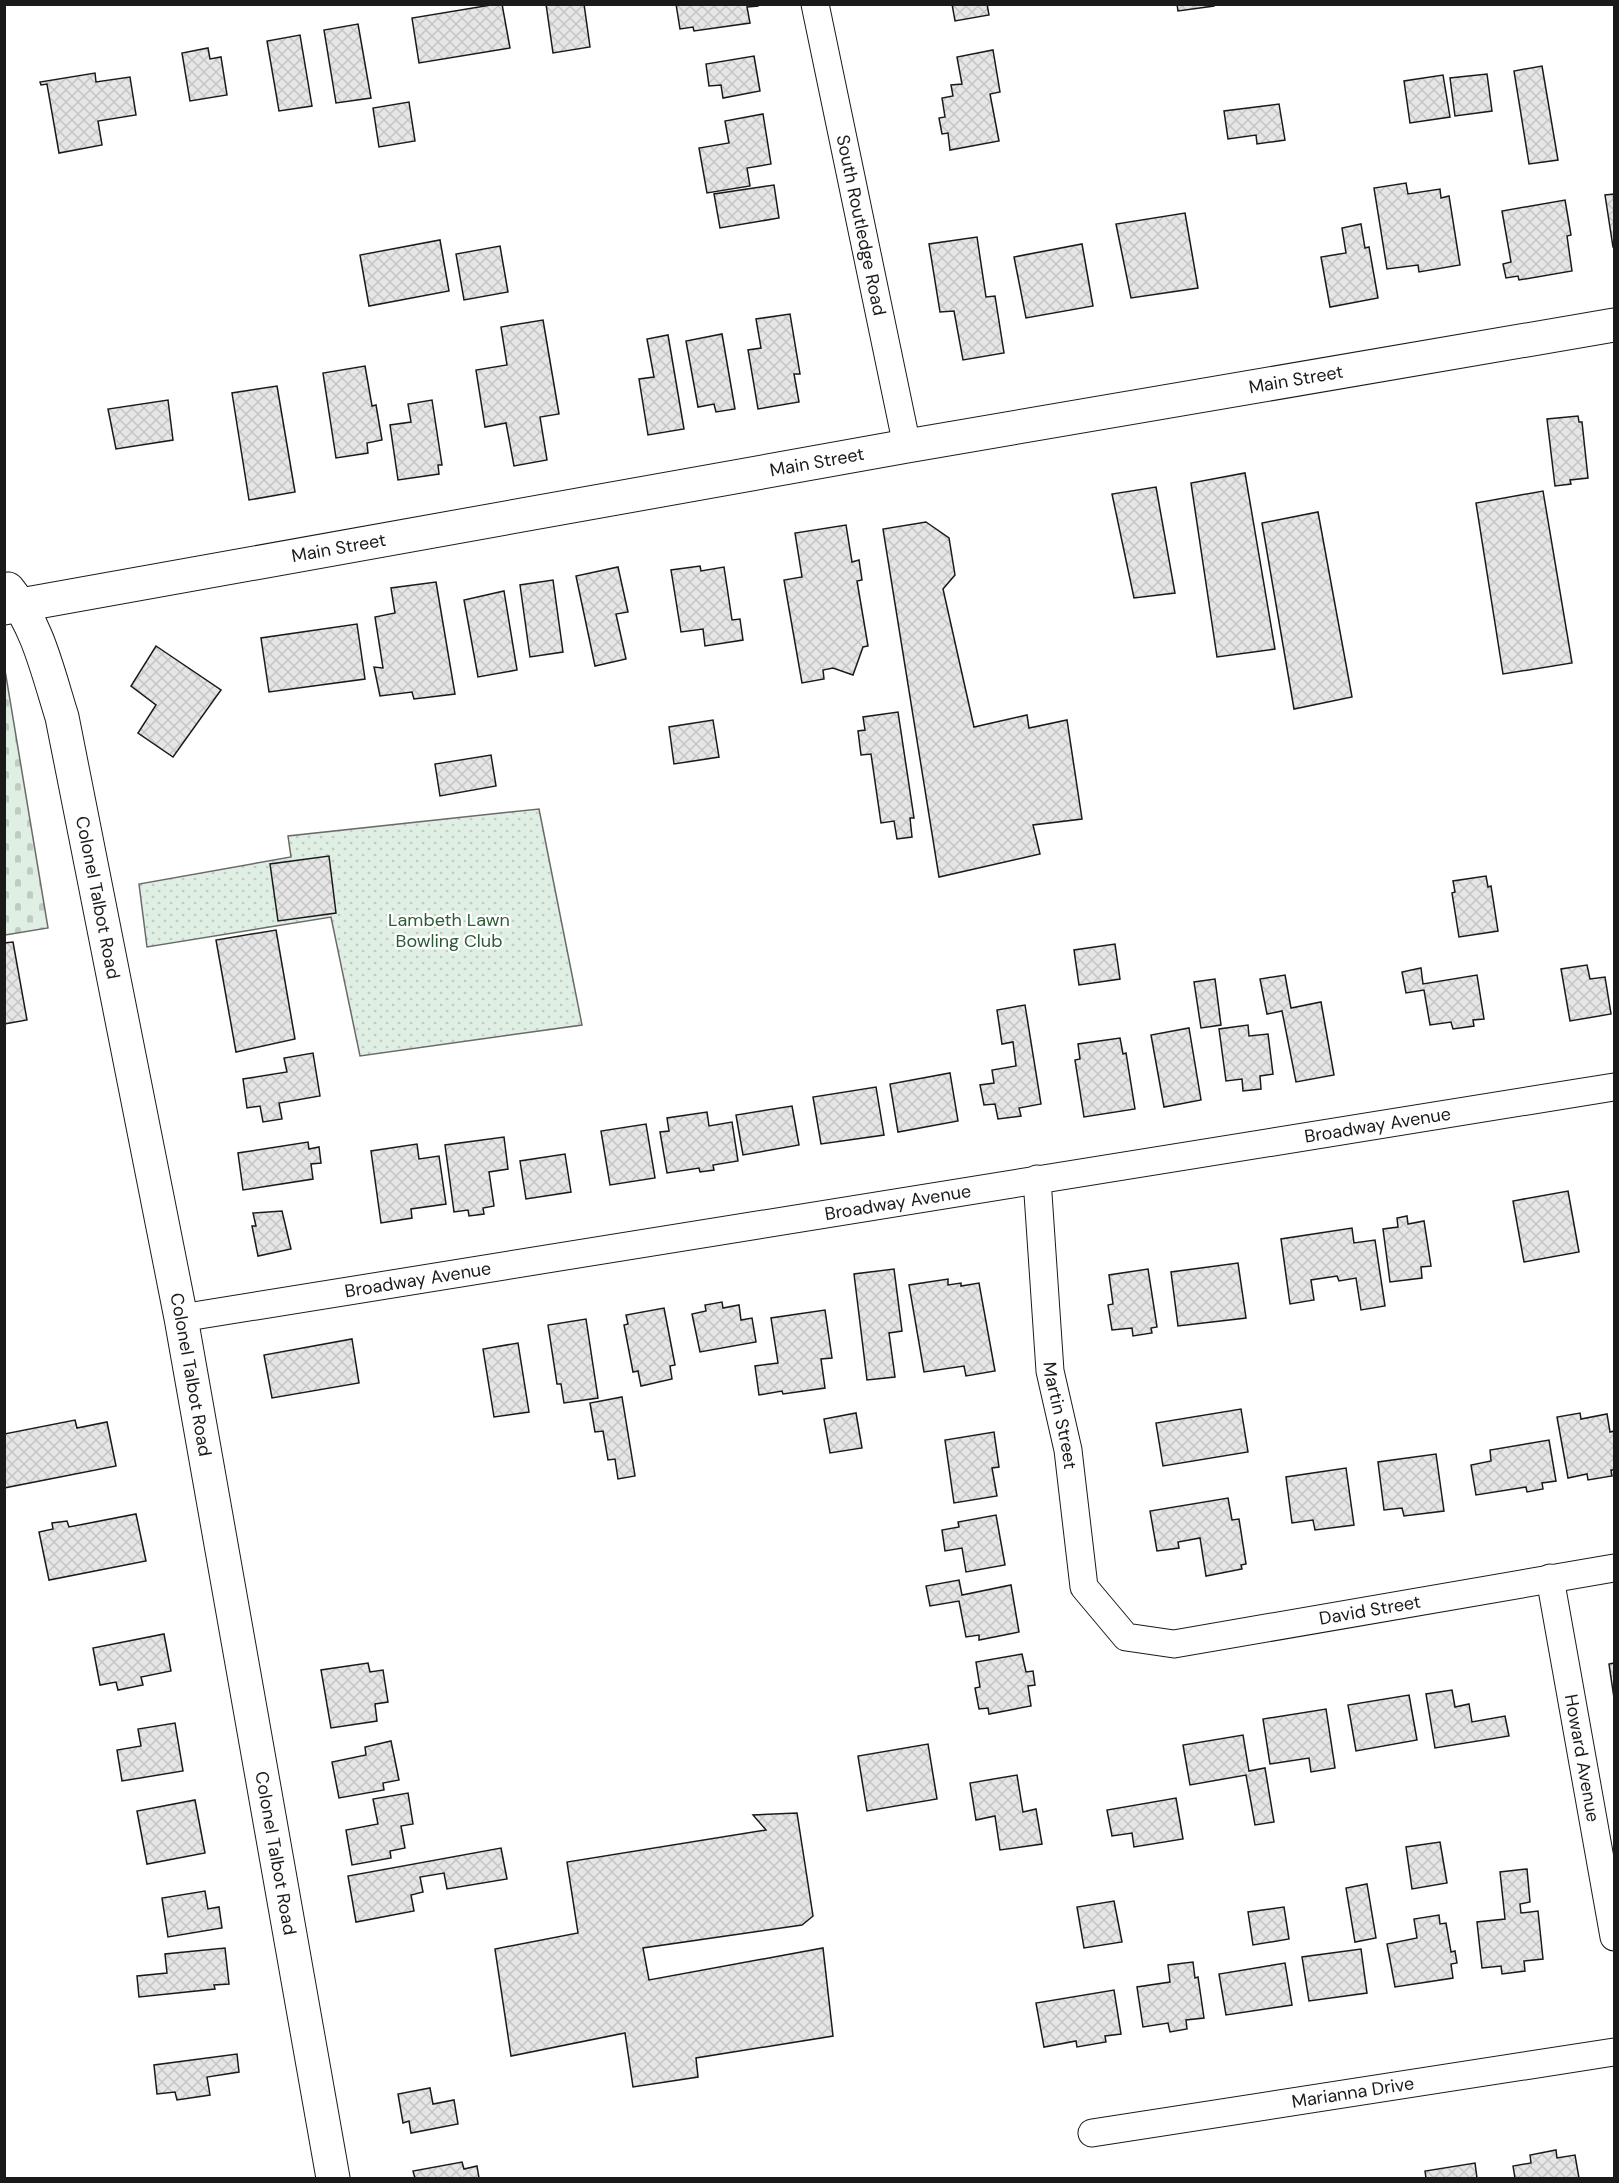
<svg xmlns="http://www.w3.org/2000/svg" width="1619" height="2183" font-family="'DM Sans',sans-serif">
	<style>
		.cemetery { fill: url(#cemetery-stones); stroke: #6a6a6a; stroke-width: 1.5 }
		.park { fill: url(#park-dots); stroke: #6a6a6a; stroke-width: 1.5 }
		.building { fill: url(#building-cross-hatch); stroke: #1a1a1a; stroke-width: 1.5 }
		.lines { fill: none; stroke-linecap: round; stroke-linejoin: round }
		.street-casing { stroke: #1a1a1a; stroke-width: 29 }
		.secondary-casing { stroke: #1a1a1a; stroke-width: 35 }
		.street { stroke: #fff; stroke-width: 27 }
		.secondary { stroke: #fff; stroke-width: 33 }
		.labels { text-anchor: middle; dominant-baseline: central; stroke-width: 4.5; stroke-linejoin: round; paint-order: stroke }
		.street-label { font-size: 18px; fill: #1a1a1a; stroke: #fff }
		.park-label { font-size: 18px; fill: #2b5a34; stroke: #fff }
	</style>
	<defs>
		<pattern id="cemetery-stones" width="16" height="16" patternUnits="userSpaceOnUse" patternTransform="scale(1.5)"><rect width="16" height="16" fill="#e0efe3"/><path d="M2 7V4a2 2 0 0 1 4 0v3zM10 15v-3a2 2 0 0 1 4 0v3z" fill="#c0ccc2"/></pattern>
		<pattern id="park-dots" width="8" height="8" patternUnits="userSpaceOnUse" patternTransform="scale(1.5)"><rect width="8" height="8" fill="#e0efe3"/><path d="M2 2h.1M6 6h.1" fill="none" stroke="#c0ccc2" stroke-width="1.8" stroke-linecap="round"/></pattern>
		<pattern id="building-cross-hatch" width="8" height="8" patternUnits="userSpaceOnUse" patternTransform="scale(1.5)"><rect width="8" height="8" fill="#e6e6e6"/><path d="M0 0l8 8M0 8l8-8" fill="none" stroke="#c5c5c5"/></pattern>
	</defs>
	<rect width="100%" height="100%" fill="#fff"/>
	<!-- cemetery -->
	<path class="cemetery" d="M 4,664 L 48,928 L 5,935 L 4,935 Z"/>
	<!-- park -->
	<path class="park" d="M 539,809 L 582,1025 L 360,1056 L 331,917 L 147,947 L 139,884 L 291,857 L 288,836 Z"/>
	<!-- building -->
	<g class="building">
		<path d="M 497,4 L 502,4 L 510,48 L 419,63 L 412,18 Z"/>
		<path d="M 546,4 L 584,4 L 590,47 L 553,53 Z"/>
		<path d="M 676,4 L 758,4 L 758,6 L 747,7 L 750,23 L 694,31 L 693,27 L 680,29 Z"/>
		<path d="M 952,4 L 987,4 L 989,15 L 955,21 Z"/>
		<path d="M 1177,4 L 1214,4 L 1214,6 L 1178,11 Z"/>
		<path d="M 358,24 L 371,98 L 336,103 L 324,30 Z"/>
		<path d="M 300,35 L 312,106 L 279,111 L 267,41 Z"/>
		<path d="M 208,48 L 210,59 L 221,57 L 227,95 L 190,101 L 182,53 Z"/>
		<path d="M 993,50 L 1000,92 L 990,94 L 999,141 L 950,150 L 948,133 L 942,134 L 939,118 L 945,117 L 942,98 L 953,96 L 951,85 L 962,84 L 957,57 Z"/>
		<path d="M 754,56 L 760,91 L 723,98 L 721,85 L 709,86 L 706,64 Z"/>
		<path d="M 1542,66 L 1558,160 L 1529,164 L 1514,71 Z"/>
		<path d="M 95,73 L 96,82 L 130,77 L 136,115 L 98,121 L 102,145 L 59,153 L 47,84 L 41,85 L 40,82 Z"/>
		<path d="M 1487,74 L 1492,111 L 1455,116 L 1450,78 Z"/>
		<path d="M 1443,75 L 1450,117 L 1410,123 L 1404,81 Z"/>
		<path d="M 409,102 L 415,141 L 379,147 L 373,108 Z"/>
		<path d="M 1279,104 L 1285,140 L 1257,144 L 1256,135 L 1228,139 L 1224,111 Z"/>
		<path d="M 763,114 L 771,164 L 747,168 L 750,186 L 707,193 L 699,148 L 729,143 L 725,121 Z"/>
		<path d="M 1406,183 L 1408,194 L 1440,189 L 1441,198 L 1449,196 L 1460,265 L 1419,272 L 1418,265 L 1387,269 L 1374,188 Z"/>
		<path d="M 774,185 L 779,218 L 720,228 L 714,194 Z"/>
		<path d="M 1614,194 L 1614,247 L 1613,247 L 1605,195 Z"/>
		<path d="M 1565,200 L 1571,235 L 1567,236 L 1572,271 L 1519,280 L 1518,276 L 1506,278 L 1503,264 L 1511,262 L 1502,211 Z"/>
		<path d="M 1185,213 L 1198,288 L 1131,298 L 1116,224 Z"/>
		<path d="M 1361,224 L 1365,248 L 1369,247 L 1378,298 L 1330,307 L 1321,257 L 1346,253 L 1342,228 Z"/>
		<path d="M 977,237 L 986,297 L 995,296 L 1004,353 L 963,360 L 954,311 L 940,312 L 929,244 Z"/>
		<path d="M 440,240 L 449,291 L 369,306 L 360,255 Z"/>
		<path d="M 1082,244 L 1093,306 L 1026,318 L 1014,257 Z"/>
		<path d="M 500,246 L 508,292 L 464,300 L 456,254 Z"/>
		<path d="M 790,314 L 800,374 L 794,374 L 799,402 L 758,409 L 748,350 L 761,348 L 756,319 Z"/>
		<path d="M 543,320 L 559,414 L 540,417 L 547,460 L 514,466 L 506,423 L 485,427 L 476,370 L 507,365 L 501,327 Z"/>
		<path d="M 722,334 L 735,409 L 716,412 L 714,404 L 698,407 L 686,341 Z"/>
		<path d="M 668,335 L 684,429 L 648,435 L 639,379 L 654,377 L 647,339 Z"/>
		<path d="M 365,366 L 372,406 L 376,405 L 382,440 L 367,443 L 368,453 L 336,458 L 323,373 Z"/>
		<path d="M 277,386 L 295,492 L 249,500 L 232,393 Z"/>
		<path d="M 168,400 L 173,440 L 116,449 L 108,409 Z"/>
		<path d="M 432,400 L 442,465 L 438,465 L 439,474 L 398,480 L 390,425 L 411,422 L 408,404 Z"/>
		<path d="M 1578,416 L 1579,422 L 1582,422 L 1588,478 L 1570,480 L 1571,484 L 1555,486 L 1547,419 Z"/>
		<path d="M 1245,473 L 1275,649 L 1217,657 L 1191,483 Z"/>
		<path d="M 1156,487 L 1175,593 L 1134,598 L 1112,494 Z"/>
		<path d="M 1543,491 L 1572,663 L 1503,674 L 1476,503 Z"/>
		<path d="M 1318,512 L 1352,697 L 1294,709 L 1262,523 Z"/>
		<path d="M 926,522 L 949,538 L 955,575 L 943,589 L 974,727 L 1027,715 L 1029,728 L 1067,720 L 1082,819 L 1033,825 L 1040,854 L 939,877 L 883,529 Z"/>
		<path d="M 846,525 L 852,562 L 859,560 L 862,580 L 857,581 L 868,646 L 863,647 L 853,675 L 833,668 L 823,670 L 824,679 L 802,683 L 784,580 L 802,577 L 795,533 Z"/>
		<path d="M 700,566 L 701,571 L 724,567 L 732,620 L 740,619 L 743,640 L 705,646 L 703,629 L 681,632 L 671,570 Z"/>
		<path d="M 618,567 L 628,612 L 616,614 L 626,659 L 595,666 L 576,576 Z"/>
		<path d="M 553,580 L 563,652 L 530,657 L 520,585 Z"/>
		<path d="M 436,582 L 455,694 L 414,699 L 412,692 L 380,696 L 374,667 L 383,668 L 375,617 L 395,613 L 391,588 Z"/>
		<path d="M 504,591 L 517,670 L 478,677 L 464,600 Z"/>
		<path d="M 357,624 L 365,679 L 269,692 L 261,638 Z"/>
		<path d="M 156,646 L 221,690 L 173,757 L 138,733 L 156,705 L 131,686 Z"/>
		<path d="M 898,712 L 914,818 L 910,818 L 912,837 L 897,839 L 894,821 L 881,823 L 871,754 L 861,755 L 858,731 L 865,730 L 863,717 Z"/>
		<path d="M 713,720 L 719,757 L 674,764 L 669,727 Z"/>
		<path d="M 491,755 L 496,786 L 440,796 L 435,764 Z"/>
		<path d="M 329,856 L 336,913 L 278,921 L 270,864 Z"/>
		<path d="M 1486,876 L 1488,887 L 1491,886 L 1498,931 L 1459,937 L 1452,893 L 1455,892 L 1453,881 Z"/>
		<path d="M 276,930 L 295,1039 L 236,1052 L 216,940 Z"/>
		<path d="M 13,942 L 27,1020 L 4,1024 L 4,943 Z"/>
		<path d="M 1115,944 L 1120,979 L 1079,985 L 1074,950 Z"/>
		<path d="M 1587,965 L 1590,979 L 1605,977 L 1611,1014 L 1570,1021 L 1561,969 Z"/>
		<path d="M 1421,968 L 1423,984 L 1477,975 L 1484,1019 L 1473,1020 L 1474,1026 L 1453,1029 L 1451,1022 L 1430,1025 L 1424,990 L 1406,993 L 1402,972 Z"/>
		<path d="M 1285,975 L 1291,1008 L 1321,1002 L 1334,1075 L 1296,1082 L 1282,1011 L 1267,1014 L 1260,979 Z"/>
		<path d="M 1215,979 L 1221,1025 L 1201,1028 L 1194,982 Z"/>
		<path d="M 1025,1005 L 1041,1104 L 1019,1108 L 1021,1116 L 998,1119 L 995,1104 L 984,1105 L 980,1085 L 994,1083 L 992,1070 L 1016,1066 L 1013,1042 L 1002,1044 L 997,1010 Z"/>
		<path d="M 1248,1025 L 1249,1036 L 1268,1034 L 1273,1074 L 1260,1076 L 1261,1089 L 1243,1091 L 1242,1079 L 1226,1081 L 1219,1029 Z"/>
		<path d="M 1189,1028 L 1201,1100 L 1164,1107 L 1151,1035 Z"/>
		<path d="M 1120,1038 L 1123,1054 L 1126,1053 L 1135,1109 L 1084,1117 L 1075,1060 L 1080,1059 L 1078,1044 Z"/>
		<path d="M 313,1053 L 320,1096 L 279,1103 L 282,1119 L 263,1122 L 260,1106 L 247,1108 L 243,1079 L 287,1072 L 284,1058 Z"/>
		<path d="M 950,1073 L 958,1121 L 898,1132 L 890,1084 Z"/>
		<path d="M 876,1087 L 884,1135 L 821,1144 L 813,1097 Z"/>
		<path d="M 792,1106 L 799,1145 L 743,1155 L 736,1115 Z"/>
		<path d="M 707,1112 L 709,1126 L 732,1122 L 738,1161 L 713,1165 L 714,1170 L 700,1172 L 699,1168 L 667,1173 L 660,1132 L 669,1131 L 667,1118 Z"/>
		<path d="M 646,1124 L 655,1178 L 610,1185 L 601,1131 Z"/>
		<path d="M 504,1137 L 508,1169 L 489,1172 L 494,1206 L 483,1208 L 484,1214 L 469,1216 L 468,1210 L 454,1212 L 445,1145 Z"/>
		<path d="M 308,1142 L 309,1149 L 319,1147 L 321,1163 L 311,1164 L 313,1179 L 243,1190 L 238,1153 Z"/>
		<path d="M 417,1144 L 419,1159 L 439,1156 L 446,1204 L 411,1209 L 412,1218 L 381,1223 L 371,1151 Z"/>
		<path d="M 565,1154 L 571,1192 L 526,1199 L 520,1161 Z"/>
		<path d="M 1568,1191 L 1579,1252 L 1524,1262 L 1513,1201 Z"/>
		<path d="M 282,1211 L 291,1249 L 258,1256 L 252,1226 L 256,1226 L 253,1213 Z"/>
		<path d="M 1407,1216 L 1408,1224 L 1424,1221 L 1431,1266 L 1421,1267 L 1422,1278 L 1390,1282 L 1383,1229 L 1398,1227 L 1397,1218 Z"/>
		<path d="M 1352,1228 L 1354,1243 L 1375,1240 L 1385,1306 L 1361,1310 L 1356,1278 L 1339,1281 L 1337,1276 L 1311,1280 L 1314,1300 L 1290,1304 L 1281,1239 Z"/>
		<path d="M 1238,1263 L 1246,1318 L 1178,1326 L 1171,1272 Z"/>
		<path d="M 894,1269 L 902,1331 L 889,1333 L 895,1377 L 867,1380 L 854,1274 Z"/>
		<path d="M 1148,1269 L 1157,1327 L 1151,1328 L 1152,1333 L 1133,1336 L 1132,1328 L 1112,1330 L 1108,1305 L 1113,1304 L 1109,1275 Z"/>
		<path d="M 948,1279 L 948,1285 L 961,1283 L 961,1286 L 979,1283 L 995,1371 L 966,1376 L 964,1366 L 924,1372 L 909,1285 Z"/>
		<path d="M 722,1302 L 723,1308 L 739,1305 L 741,1320 L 752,1318 L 756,1342 L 700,1352 L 692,1314 L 706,1311 L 705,1305 Z"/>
		<path d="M 664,1308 L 675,1365 L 670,1366 L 672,1379 L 641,1386 L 638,1371 L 633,1372 L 624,1325 L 628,1324 L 626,1315 Z"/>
		<path d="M 825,1310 L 832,1358 L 821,1359 L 825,1388 L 783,1394 L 782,1391 L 759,1395 L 755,1366 L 778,1363 L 771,1318 Z"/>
		<path d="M 586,1319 L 598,1398 L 564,1403 L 561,1384 L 557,1384 L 548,1325 Z"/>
		<path d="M 352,1339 L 359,1383 L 272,1398 L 264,1355 Z"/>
		<path d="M 518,1343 L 529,1412 L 494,1417 L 483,1349 Z"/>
		<path d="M 622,1397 L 635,1476 L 618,1479 L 615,1459 L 608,1460 L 603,1431 L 595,1432 L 590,1403 Z"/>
		<path d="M 1241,1409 L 1248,1452 L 1163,1466 L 1156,1423 Z"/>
		<path d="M 856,1413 L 862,1448 L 830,1453 L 824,1419 Z"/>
		<path d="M 1580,1413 L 1581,1419 L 1607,1414 L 1610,1432 L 1614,1431 L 1614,1470 L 1611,1470 L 1612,1476 L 1588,1480 L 1587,1474 L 1568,1478 L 1557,1417 Z"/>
		<path d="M 75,1420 L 77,1428 L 107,1422 L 116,1466 L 4,1488 L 4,1434 Z"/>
		<path d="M 994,1432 L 999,1467 L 992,1468 L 997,1496 L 954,1503 L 945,1440 Z"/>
		<path d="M 1549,1440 L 1556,1481 L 1542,1483 L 1543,1489 L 1527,1492 L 1526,1487 L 1476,1495 L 1471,1465 L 1491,1461 L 1490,1450 Z"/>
		<path d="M 1436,1454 L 1444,1511 L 1404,1516 L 1402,1508 L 1384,1510 L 1378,1462 Z"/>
		<path d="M 1346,1468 L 1354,1525 L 1315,1530 L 1313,1520 L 1292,1523 L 1286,1477 Z"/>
		<path d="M 1228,1498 L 1232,1520 L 1239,1519 L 1246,1564 L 1241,1565 L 1242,1569 L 1206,1576 L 1200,1538 L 1178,1542 L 1179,1548 L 1157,1551 L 1150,1511 Z"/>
		<path d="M 136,1514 L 146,1561 L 49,1580 L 39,1532 L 53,1529 L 52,1523 L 67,1521 L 69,1527 Z"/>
		<path d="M 996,1515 L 1005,1565 L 966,1572 L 962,1548 L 945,1551 L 942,1530 L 959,1527 L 958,1522 Z"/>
		<path d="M 959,1580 L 962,1595 L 1011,1585 L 1019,1632 L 979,1640 L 979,1635 L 966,1637 L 959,1601 L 930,1606 L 926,1586 Z"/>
		<path d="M 164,1634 L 171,1671 L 141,1677 L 143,1685 L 118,1690 L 116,1682 L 100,1685 L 93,1648 Z"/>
		<path d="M 1022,1654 L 1026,1672 L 1033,1671 L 1035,1685 L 1028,1686 L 1031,1706 L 989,1714 L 988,1708 L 979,1709 L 975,1688 L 980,1687 L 976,1662 Z"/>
		<path d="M 368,1663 L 370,1672 L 383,1670 L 388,1702 L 375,1704 L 377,1721 L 331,1728 L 321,1670 Z"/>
		<path d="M 1614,1663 L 1614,1698 L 1609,1664 Z"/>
		<path d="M 1452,1690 L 1455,1707 L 1469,1704 L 1472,1722 L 1505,1716 L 1509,1736 L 1435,1748 L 1426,1694 Z"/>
		<path d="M 1409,1695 L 1417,1740 L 1356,1751 L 1348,1705 Z"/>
		<path d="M 1326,1709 L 1335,1768 L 1311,1772 L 1309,1758 L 1270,1764 L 1263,1719 Z"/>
		<path d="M 175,1723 L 183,1771 L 122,1781 L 117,1750 L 141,1746 L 138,1729 Z"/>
		<path d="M 1243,1735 L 1249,1771 L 1265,1768 L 1274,1822 L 1255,1825 L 1246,1775 L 1190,1785 L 1183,1745 Z"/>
		<path d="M 391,1741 L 399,1780 L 383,1783 L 384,1790 L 339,1798 L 332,1762 L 366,1755 L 365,1747 Z"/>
		<path d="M 928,1744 L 937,1799 L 867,1811 L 858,1756 Z"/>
		<path d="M 1017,1775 L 1023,1812 L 1036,1809 L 1042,1844 L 1000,1850 L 995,1816 L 976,1820 L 970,1783 Z"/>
		<path d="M 408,1793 L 413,1824 L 401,1826 L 405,1848 L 390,1851 L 391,1858 L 352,1865 L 346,1830 L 378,1824 L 373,1799 Z"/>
		<path d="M 1176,1798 L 1183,1839 L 1134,1847 L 1132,1833 L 1112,1836 L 1107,1810 Z"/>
		<path d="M 195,1800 L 205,1853 L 147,1864 L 137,1811 Z"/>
		<path d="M 797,1813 L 813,1916 L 802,1925 L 643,1948 L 649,1980 L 823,1948 L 833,2036 L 696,2058 L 698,2077 L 633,2087 L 625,2033 L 511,2056 L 495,1949 L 578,1933 L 567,1862 L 766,1830 L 753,1815 Z"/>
		<path d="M 1440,1842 L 1447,1883 L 1412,1889 L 1406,1847 Z"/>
		<path d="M 501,1848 L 507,1879 L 447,1889 L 444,1873 L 420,1877 L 423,1892 L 411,1895 L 414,1911 L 356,1922 L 348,1876 Z"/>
		<path d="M 1527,1869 L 1530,1902 L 1520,1904 L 1521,1913 L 1538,1911 L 1543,1959 L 1524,1961 L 1525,1971 L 1502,1974 L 1501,1966 L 1482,1968 L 1477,1922 L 1505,1919 L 1500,1872 Z"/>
		<path d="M 1367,1884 L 1376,1938 L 1355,1942 L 1346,1888 Z"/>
		<path d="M 205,1891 L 208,1909 L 219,1907 L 222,1928 L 168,1937 L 162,1898 Z"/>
		<path d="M 1114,1901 L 1122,1942 L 1084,1948 L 1077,1907 Z"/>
		<path d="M 1284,1907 L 1289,1939 L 1253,1945 L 1248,1912 Z"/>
		<path d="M 1439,1915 L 1440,1924 L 1446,1923 L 1451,1952 L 1455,1951 L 1457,1963 L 1451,1964 L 1453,1978 L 1395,1987 L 1387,1944 L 1417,1938 L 1414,1919 Z"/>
		<path d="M 225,1948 L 229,1984 L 214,1985 L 215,1989 L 139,1997 L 137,1976 L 167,1973 L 165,1954 Z"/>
		<path d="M 1361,1949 L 1367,1993 L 1309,2001 L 1302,1957 Z"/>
		<path d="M 1193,1962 L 1195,1978 L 1198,1977 L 1204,2018 L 1186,2020 L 1187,2029 L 1170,2032 L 1168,2023 L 1143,2027 L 1137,1987 L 1170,1982 L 1168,1965 Z"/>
		<path d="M 1285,1963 L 1292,2005 L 1226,2015 L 1219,1974 Z"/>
		<path d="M 1114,1990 L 1121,2034 L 1105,2036 L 1106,2042 L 1077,2047 L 1076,2041 L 1044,2047 L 1036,2003 Z"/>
		<path d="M 237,2054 L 239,2072 L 207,2077 L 210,2095 L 177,2100 L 175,2092 L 157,2094 L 154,2065 Z"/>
		<path d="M 430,2088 L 433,2104 L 454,2100 L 458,2124 L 411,2133 L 409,2121 L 403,2123 L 398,2094 Z"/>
		<path d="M 1556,2150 L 1557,2158 L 1575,2155 L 1579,2178 L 1515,2178 L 1513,2166 L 1531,2163 L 1530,2155 Z"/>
		<path d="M 462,2162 L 464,2169 L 477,2166 L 479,2178 L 415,2178 L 413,2171 Z"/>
		<path d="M 1475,2163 L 1477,2178 L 1426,2178 L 1425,2171 Z"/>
	</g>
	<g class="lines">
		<!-- street casing -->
		<g class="street-casing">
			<g id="street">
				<path id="s1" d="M 815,4 L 907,446"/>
				<path id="s2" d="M 1037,1179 L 1050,1371 L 1068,1450 L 1084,1587 L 1126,1637 L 1174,1644 L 1614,1568"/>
				<path id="s3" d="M 181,1318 L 1614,1087"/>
				<path id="s4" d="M 1550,1578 L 1614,1937"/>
				<path id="s5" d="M 1092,2133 L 1614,2052"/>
			</g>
		</g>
		<!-- secondary casing -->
		<g class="secondary-casing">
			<g id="secondary">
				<path id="s6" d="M 8,589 C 38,625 48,673 62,717 L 181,1318 L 333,2178"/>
				<path id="s7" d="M 4,608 L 907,446 L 1614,325"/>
			</g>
		</g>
		<!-- street -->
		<use href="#street" class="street"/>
		<!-- secondary -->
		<use href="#secondary" class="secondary"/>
	</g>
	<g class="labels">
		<!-- street labels -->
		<g class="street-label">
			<text stroke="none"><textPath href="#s1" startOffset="226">South Routledge Road</textPath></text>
			<text stroke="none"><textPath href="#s7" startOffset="1312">Main Street</textPath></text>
			<text stroke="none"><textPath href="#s7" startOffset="826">Main Street</textPath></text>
			<text stroke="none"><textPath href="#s7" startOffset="340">Main Street</textPath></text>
			<text stroke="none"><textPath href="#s6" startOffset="324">Colonel Talbot Road</textPath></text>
			<text stroke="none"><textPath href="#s3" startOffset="1212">Broadway Avenue</textPath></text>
			<text stroke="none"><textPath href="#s3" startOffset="726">Broadway Avenue</textPath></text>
			<text stroke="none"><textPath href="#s3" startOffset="240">Broadway Avenue</textPath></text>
			<text stroke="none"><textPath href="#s6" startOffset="810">Colonel Talbot Road</textPath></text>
			<text stroke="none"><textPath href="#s2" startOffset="238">Martin Street</textPath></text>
			<text stroke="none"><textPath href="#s2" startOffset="724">David Street</textPath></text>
			<text stroke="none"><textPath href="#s4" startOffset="183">Howard Avenue</textPath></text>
			<text stroke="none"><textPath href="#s6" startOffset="1296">Colonel Talbot Road</textPath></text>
			<text stroke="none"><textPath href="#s5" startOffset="264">Marianna Drive</textPath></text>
		</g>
		<!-- park labels -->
		<g class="park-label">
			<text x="449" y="920">Lambeth Lawn<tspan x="449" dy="21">Bowling Club</tspan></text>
		</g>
	</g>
	<!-- border -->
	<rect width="1619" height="2183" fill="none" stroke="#1a1a1a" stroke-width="12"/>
</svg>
